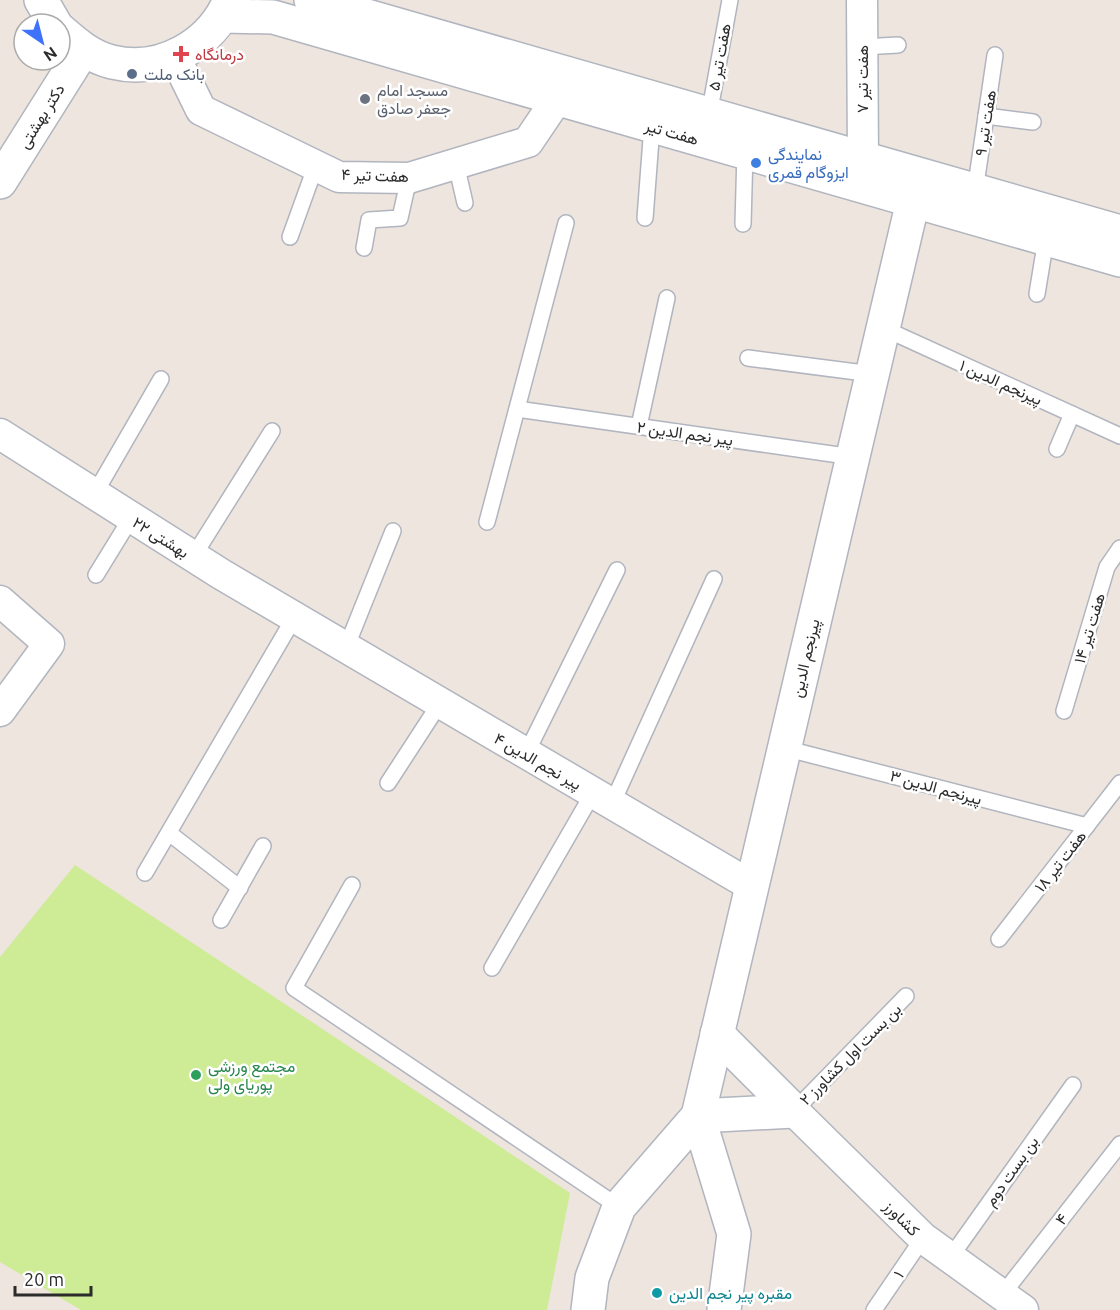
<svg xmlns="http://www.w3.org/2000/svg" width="1120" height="1310" font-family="Ubuntu,Vazirmatn,sans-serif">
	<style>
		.pitch { fill: #ceeb96 }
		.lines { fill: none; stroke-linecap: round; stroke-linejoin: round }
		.service-casing { stroke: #b1b5bf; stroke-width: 18 }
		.minor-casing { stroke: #b1b5bf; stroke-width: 33 }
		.tertiary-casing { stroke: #b1b5bf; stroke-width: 36 }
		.secondary-casing { stroke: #b1b5bf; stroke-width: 36 }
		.service { stroke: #fff; stroke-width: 15 }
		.minor { stroke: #fff; stroke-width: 30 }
		.tertiary { stroke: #fff; stroke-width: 33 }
		.secondary { stroke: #fff; stroke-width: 33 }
		.health-dot { fill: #e0444e; stroke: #fff; stroke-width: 2 }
		.service-dot { fill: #5c6f8a; stroke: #fff; stroke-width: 2 }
		.worship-dot { fill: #6b7280; stroke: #fff; stroke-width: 2 }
		.shop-dot { fill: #3f7fe0; stroke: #fff; stroke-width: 2 }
		.leisure-dot { fill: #2e9e5b; stroke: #fff; stroke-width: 2 }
		.culture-dot { fill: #0f9aa8; stroke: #fff; stroke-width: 2 }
		.labels { text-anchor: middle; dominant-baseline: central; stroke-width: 5; stroke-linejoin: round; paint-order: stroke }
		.health-label { font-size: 16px; fill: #be3a42; stroke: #fff; text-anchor: start }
		.street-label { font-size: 16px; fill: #2b2b2b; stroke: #fff }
		.service-label { font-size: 16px; fill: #4e5e75; stroke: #fff; text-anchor: start }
		.worship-label { font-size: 16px; fill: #5b616d; stroke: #fff; text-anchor: start }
		.shop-label { font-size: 16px; fill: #366cbe; stroke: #fff; text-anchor: start }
		.leisure-label { font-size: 16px; fill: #27864d; stroke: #fff; text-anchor: start }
		.culture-label { font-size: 16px; fill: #0d838f; stroke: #fff; text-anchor: start }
	</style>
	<rect width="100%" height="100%" fill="#ede5de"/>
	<!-- pitch -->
	<path class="pitch" d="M 75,865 L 570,1193 L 547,1310 L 81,1310 L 0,1262 L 0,957 Z"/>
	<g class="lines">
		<!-- service casing -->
		<g class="service-casing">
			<g id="service">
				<path d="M 862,47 L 898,45"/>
				<path d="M 709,115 L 730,0"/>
				<path d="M 986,116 L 1033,122"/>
				<path d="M 456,164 L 465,203"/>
				<path d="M 975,191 L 995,55"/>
				<path d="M 645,218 L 652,126"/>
				<path d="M 743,224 L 745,152"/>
				<path d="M 290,237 L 316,165"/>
				<path d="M 364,248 L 369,220 L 400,218 L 409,178"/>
				<path d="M 1037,294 L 1046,239"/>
				<path d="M 883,328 L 1120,436"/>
				<path d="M 748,358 L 872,374"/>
				<path d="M 517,409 L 853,457"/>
				<path d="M 639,426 L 667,298"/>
				<path d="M 1057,449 L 1072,414"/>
				<path d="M 94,495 L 161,379"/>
				<path d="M 487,522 L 566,223"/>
				<path d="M 193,557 L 272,431"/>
				<path d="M 96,575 L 131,518"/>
				<path d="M 346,648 L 393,531"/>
				<path d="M 1064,711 L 1107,567 L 1120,548"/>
				<path d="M 784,748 L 1087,826"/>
				<path d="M 526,754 L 617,570"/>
				<path d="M 388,783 L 440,703"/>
				<path d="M 612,804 L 714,579"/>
				<path d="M 169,833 L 240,888"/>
				<path d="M 145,873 L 294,618"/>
				<path d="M 352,885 L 294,988 L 619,1207"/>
				<path d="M 221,920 L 263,846"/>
				<path d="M 999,939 L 1120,783"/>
				<path d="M 492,968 L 593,793"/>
				<path d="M 794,1111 L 906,996"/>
				<path d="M 950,1258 L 1073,1085"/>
				<path d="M 1002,1295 L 1120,1144"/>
				<path d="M 874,1310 L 923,1238"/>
			</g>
		</g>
		<!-- minor casing -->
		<g class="minor-casing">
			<g id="minor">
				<path d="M 862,0 L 863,159"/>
				<path d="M 175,57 L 201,110 L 339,177 L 409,178 L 528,142 L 557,99"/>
				<path d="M 0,434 L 221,574 L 752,886"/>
				<path d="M 0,601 L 49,644 L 0,711"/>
				<path d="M 794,1111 L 923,1238 L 1023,1310"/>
			</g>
		</g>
		<!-- tertiary casing -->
		<g class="tertiary-casing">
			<g id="tertiary">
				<path d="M 0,182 L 83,50"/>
				<path d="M 717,1034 L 794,1111"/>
				<path d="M 794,1111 L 698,1116 L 913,201"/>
				<path d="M 588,1310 L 592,1278 L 619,1207 L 698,1116 L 734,1234 L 724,1310"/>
			</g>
		</g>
		<!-- secondary casing -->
		<g class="secondary-casing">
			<g id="secondary">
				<path d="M 41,0 L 55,24"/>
				<path d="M 311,0 L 1120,232"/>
				<path d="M 223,16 L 273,17 L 1120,260"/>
				<path d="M 60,30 C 76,44 91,57 112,62 C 161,74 211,45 230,0"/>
			</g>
		</g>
		<!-- service -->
		<use href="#service" class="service"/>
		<!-- minor -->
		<use href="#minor" class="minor"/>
		<!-- tertiary -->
		<use href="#tertiary" class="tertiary"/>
		<!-- secondary -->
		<use href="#secondary" class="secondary"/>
	</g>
	<!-- markers -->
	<path class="health-dot" d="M178 45h6v6h6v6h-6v6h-6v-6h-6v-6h6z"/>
	<circle class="service-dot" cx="132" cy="74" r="6"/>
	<circle class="worship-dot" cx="365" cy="99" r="6"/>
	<circle class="shop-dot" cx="756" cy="163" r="6"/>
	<circle class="leisure-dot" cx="196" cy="1075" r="6"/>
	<circle class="culture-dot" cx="657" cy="1293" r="6"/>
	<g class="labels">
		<!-- health labels -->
		<g class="health-label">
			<text x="195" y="54">درمانگاه</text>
		</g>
		<!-- street labels -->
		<g class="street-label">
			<text transform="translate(719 57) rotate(-80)">هفت تیر ۵</text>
			<text transform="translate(862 79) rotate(-90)">هفت تیر ۷</text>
			<text transform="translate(41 116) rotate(-58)">دکتر بهشتی</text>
			<text transform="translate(985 123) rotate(-81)">هفت تیر ۹</text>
			<text transform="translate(672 132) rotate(16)">هفت تیر</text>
			<text transform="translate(375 175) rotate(2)">هفت تیر ۴</text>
			<text transform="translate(1001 382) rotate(24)">پیرنجم الدین ۱</text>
			<text transform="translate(685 433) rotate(8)">پیر نجم الدین ۲</text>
			<text transform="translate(161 537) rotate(32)">بهشتی ۲۲</text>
			<text transform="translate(1089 628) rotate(-73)">هفت تیر ۱۴</text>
			<text transform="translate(805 658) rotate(-77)">پیرنجم الدین</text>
			<text transform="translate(538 761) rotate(30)">پیر نجم الدین ۴</text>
			<text transform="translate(936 787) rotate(15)">پیرنجم الدین ۳</text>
			<text transform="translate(1060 861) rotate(-52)">هفت تیر ۱۸</text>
			<text transform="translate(850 1054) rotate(-45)">بن بست اول کشاورز ۲</text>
			<text transform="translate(1011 1171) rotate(-55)">بن بست دوم</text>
			<text transform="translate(902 1218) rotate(45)">کشاورز</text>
			<text transform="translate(1061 1219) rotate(-52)">۴</text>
			<text transform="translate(898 1274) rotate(-56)">۱</text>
		</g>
		<!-- service labels -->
		<g class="service-label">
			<text x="144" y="74">بانک ملت</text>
		</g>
		<!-- worship labels -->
		<g class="worship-label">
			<text x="377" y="90">مسجد امام<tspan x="377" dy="18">جعفر صادق</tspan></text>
		</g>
		<!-- shop labels -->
		<g class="shop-label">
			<text x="768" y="154">نمایندگی<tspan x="768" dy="18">ایزوگام قمری</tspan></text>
		</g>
		<!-- leisure labels -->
		<g class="leisure-label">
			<text x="208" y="1066">مجتمع ورزشی<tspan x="208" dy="18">پوریای ولی</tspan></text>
		</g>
		<!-- culture labels -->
		<g class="culture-label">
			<text x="669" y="1293">مقبره پیر نجم الدین</text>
		</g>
	</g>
	<!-- north arrow -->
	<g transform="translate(42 42) rotate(145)"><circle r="28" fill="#ffffff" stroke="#aaaaaa" stroke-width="1.5"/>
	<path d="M0-4.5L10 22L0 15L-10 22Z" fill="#3e72fa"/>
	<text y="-9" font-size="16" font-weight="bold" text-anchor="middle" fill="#2b2b2b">N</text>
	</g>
	<!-- scale -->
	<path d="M15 1286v9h76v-9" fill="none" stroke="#2b2b2b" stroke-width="3"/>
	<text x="24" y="1286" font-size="18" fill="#2b2b2b" stroke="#ffffff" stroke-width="4.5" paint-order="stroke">20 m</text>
</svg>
